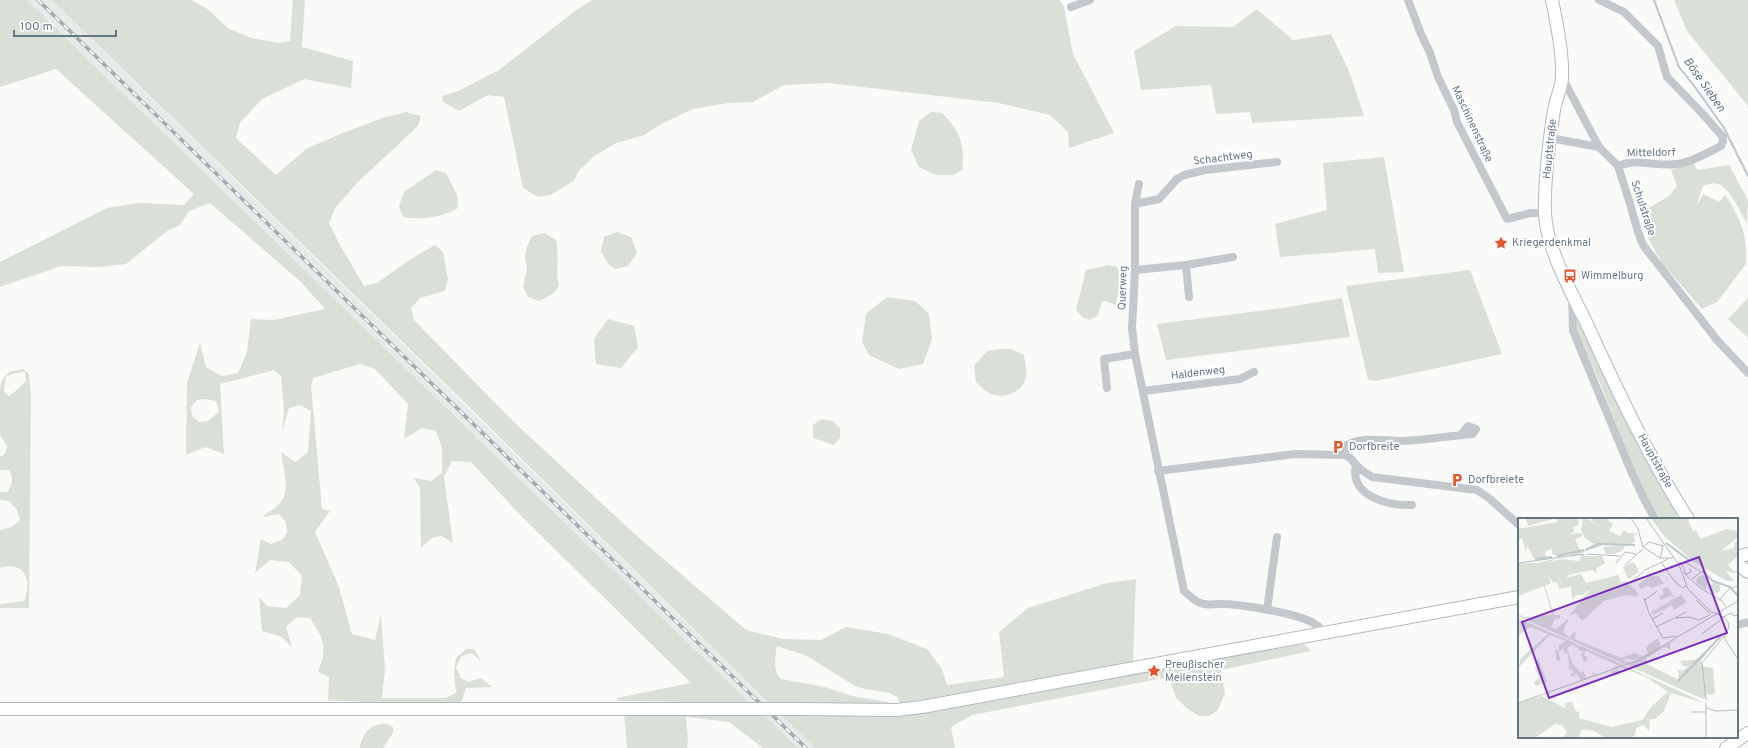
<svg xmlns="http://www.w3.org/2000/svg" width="1748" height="748" font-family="Overpass,sans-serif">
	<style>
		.built { fill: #e8e9e9 }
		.green { fill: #dadfd7; fill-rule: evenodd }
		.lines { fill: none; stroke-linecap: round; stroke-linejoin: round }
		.stream { stroke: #bbc7cb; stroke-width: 2 }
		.secondary-casing { stroke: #b3babf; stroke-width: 14 }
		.street { stroke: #c3c8cc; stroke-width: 8 }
		.secondary { stroke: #fff; stroke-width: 12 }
		.rail-casing { stroke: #a2aab0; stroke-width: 3.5 }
		.rail { stroke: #fff; stroke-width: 2; stroke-dasharray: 6; stroke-linecap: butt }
		.secondary-bridge-casing { stroke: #b3babf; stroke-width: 14; stroke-linecap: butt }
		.secondary-bridge { stroke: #fff; stroke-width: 12 }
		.labels { text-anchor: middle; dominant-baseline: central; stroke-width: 4; stroke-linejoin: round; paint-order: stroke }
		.street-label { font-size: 11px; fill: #657683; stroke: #fff }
		.poi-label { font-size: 11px; fill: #657683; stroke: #fff; text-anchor: start }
		.water-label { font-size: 12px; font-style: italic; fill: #60757c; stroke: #fff }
		.inset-river { fill: none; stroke: #bbc7cb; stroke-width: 2 }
		.inset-road { fill: none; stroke: #b5bdc2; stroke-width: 1 }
		.view { fill: #7b2cbf; fill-opacity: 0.15; stroke: #7b2cbf; stroke-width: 2 }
		.inset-edge { fill: none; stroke: #657683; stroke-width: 2 }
	</style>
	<rect width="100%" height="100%" fill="#fafaf8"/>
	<!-- built -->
	<path class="built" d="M 27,0 L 52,0 L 815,748 L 798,748 L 750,703 Z"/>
	<!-- green -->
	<g class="green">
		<path d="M 0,0 L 27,0 L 750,703 L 618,701 L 617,698 L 691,683 L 521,516 L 471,462 L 452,461 L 444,477 L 453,543 L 442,536 L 432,538 L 421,548 L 420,488 L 414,478 L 431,481 L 442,473 L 442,448 L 436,431 L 422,428 L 404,439 L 408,404 L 375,369 L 360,364 L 313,378 L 311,386 L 322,509 L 330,511 L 315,532 L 339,587 L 352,634 L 375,640 L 381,614 L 385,670 L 382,698 L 445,698 L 456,693 L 454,672 L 456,658 L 466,649 L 474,649 L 481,661 L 472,653 L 462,656 L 456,667 L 461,678 L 468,682 L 481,678 L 492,687 L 466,688 L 460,704 L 378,703 L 328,700 L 329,677 L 318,672 C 328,646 324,640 310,618 L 297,617 L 286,627 L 292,647 L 282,637 L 262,631 L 259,597 L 267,606 L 286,608 L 300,595 L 302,576 L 289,562 L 270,560 L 255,573 L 261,539 L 271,544 L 282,540 L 287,533 L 286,522 L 279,514 L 263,517 L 264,515 C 295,499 285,481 281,452 L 295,462 L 308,452 L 311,411 L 300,405 L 289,408 L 282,432 L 284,410 L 281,376 L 274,370 L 220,384 L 224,454 L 205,447 L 186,455 L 187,383 L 200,343 L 206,367 L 222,376 L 238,373 L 247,352 L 251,319 L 273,320 L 325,309 L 301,282 L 210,203 L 189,211 L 180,225 L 167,231 L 126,264 L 98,267 L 61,266 L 0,287 L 0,262 L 107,208 L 138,203 L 184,205 L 194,194 L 56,69 L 0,87 ZM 206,399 L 216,401 L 219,412 L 208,421 L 199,422 L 192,416 L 191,407 L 197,400 Z"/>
		<path d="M 52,0 L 191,0 L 206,8 L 229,29 L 252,38 L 279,43 L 290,41 L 293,0 L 305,0 L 302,47 L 353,61 L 351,88 L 304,79 L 262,99 L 240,123 L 236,138 L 276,175 L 306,149 L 338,135 L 382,118 L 406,112 L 421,116 L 418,126 L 359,181 L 335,208 L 329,223 L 341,247 L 364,286 L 377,283 L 414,257 L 435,245 L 443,252 L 448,279 L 445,291 L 420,298 L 411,308 L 414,320 L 515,423 L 638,537 L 746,630 L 783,639 L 821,640 L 846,627 L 888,634 L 927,649 L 942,669 L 947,685 L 1004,677 L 999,632 L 1028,608 L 1107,583 L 1136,579 L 1133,662 L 901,705 L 897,697 L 890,693 L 865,689 L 855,686 L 807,656 L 777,646 C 775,655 773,672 781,679 L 825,687 L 856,697 L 888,702 L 894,705 L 769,703 L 466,404 Z"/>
		<path d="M 592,0 L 1060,0 L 1064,7 L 1073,54 L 1114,133 L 1069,148 L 1068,132 L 1050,115 L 999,103 L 828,83 L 784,85 L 753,102 L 728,103 L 693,109 L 661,124 L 644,135 L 616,143 L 594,156 L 578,172 L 574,181 L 550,195 L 538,197 L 523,188 L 504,97 L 488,95 L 459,111 L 443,102 L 442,96 L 458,91 L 499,70 L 575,11 Z"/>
		<path d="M 1674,0 L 1748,0 L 1748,106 L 1687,31 Z"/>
		<path d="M 1257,9 L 1293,40 L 1331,34 L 1349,71 L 1364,116 L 1252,123 L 1250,112 L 1216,114 L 1211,85 L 1141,90 L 1134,51 L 1176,26 L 1233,27 Z"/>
		<path d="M 931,112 L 942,113 C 960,131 965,145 962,170 L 953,175 L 936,175 L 919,167 L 911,150 L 919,121 Z"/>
		<path d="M 1384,157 L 1404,272 L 1378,273 L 1375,249 L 1280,257 L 1275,224 L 1327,210 L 1323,163 Z"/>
		<path d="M 1693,163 L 1698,170 L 1729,165 L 1748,200 L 1747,224 C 1741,213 1731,190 1719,184 C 1714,182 1708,184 1703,186 L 1696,207 L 1703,194 L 1719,202 L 1725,195 C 1740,217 1748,236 1746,264 L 1717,302 L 1702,309 L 1662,263 L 1649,240 L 1640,213 L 1669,196 L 1677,186 L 1671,170 Z"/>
		<path d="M 436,170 L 446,173 L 457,195 L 458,208 C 441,218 422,220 403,217 L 399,206 L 404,192 Z"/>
		<path d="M 617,232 L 631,237 L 637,253 L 628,266 L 615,269 L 608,264 L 601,251 L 604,237 Z"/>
		<path d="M 544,233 L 556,240 C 560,256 555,270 559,286 L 554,293 L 539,301 L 528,297 L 523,286 L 527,269 L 525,257 L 526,249 L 532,236 Z"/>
		<path d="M 1109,265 L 1117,267 L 1121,276 L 1116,305 L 1105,301 L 1102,302 L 1098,315 L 1090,320 L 1082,317 L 1076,310 L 1086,270 Z"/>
		<path d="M 1470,270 L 1502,354 L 1376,381 L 1368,380 L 1346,286 Z"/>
		<path d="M 887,297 L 915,301 L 929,314 L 932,339 L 923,364 L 899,369 L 869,355 L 862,342 L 866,314 Z"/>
		<path d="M 1342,298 L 1350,337 L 1166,360 L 1157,324 L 1282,308 Z"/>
		<path d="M 1748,298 L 1748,338 L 1728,319 Z"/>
		<path d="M 1575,309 L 1680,513 L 1673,519 L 1660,519 L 1648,500 L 1633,468 L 1600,383 L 1575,329 Z"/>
		<path d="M 608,319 L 634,326 L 638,347 L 621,368 L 596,364 L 594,339 Z"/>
		<path d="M 1000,349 L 1011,349 L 1024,355 C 1025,362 1027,371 1026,377 C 1022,393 1005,399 991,394 C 986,392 980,386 976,382 L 974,366 L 987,351 Z"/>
		<path d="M 23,369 L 29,374 L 31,395 L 29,608 L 0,608 L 0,604 L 24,601 C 33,581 25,560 0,568 L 0,530 L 12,527 L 20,520 L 17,510 L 9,501 L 0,500 L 0,492 L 8,492 C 12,484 14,478 9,470 L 0,470 L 0,457 L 5,454 L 7,446 L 0,435 L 0,388 L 2,380 L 9,372 ZM 25,372 L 26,381 L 17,390 L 9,396 L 4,391 L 6,377 L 14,373 Z"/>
		<path d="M 821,419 L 832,421 L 840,428 L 840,438 L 834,445 L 813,438 L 813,425 Z"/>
		<path d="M 1301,641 L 1311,651 L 1221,670 L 1225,694 L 1217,711 L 1209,716 L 1199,716 L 1188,709 L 1176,698 L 1169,677 L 972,715 L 951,727 L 955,748 L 815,748 L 780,714 L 905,714 Z"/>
		<path d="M 624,714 L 763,714 L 798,748 L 763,748 L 729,722 L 686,717 L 688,742 L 687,748 L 627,748 Z"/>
		<path d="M 387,724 L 393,727 L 393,733 L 383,748 L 360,748 C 360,739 368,727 377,725 C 380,724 384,724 387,724 Z"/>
	</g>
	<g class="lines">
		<!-- stream -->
		<path class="stream" d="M 1654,0 L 1679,67 L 1695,87 L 1724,128 L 1748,176"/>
		<!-- secondary casing -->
		<g class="secondary-casing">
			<g id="secondary">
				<path d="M 1552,0 C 1557,25 1563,53 1562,78 C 1561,89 1556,99 1554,110 C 1549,142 1544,181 1545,213 C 1546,246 1570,290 1585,320 C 1616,388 1648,456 1688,519"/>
				<path d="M 1737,557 L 1748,554"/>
				<path d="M 1737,564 L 1748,572"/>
				<path d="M 0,709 L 732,709"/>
				<path d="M 800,709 L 896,710 L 922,707 L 1519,597"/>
				<path d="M 1726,748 L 1748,733"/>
			</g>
		</g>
		<!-- street -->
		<g class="street">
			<path d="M 1408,0 L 1421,34 L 1430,53 L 1438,77 L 1454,110 L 1457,122 L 1507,219 L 1531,213 L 1545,213"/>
			<path d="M 1599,0 L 1624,12 L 1658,46 L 1667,77 L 1701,112 L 1723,137 L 1723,141 L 1721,146 C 1709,152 1690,163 1677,164 C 1657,167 1637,158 1618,166"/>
			<path d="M 1071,7 L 1090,0"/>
			<path d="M 1562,77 L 1599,147 L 1618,166 L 1631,207 L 1638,232 L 1643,245 L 1717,340 L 1748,373"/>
			<path d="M 1550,138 L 1599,147"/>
			<path d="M 1139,184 L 1135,204 L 1135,270 L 1132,328 L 1135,354 L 1184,591 C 1190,596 1196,603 1204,604 C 1209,605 1214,604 1219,604 C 1240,604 1298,613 1315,624 C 1319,626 1321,629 1322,633"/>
			<path d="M 1135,204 L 1159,199 L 1177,179 L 1184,175 L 1205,170 L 1277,162"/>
			<path d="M 1186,265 L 1189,297"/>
			<path d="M 1135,270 L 1186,265 L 1233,257"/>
			<path d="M 1572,297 L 1573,331 L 1631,471 L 1644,499 L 1655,519"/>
			<path d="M 1107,388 L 1104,359 L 1135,354"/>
			<path d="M 1143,391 L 1240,379 L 1254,372"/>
			<path d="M 1344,455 L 1347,445 C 1364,436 1383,441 1402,441 C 1426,440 1449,436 1473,434 L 1476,429 L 1468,426 L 1461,435"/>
			<path d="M 1356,465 C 1349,496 1388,506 1412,505"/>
			<path d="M 1158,471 L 1295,454 L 1344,455 L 1349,457 L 1360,469 L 1372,477 L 1477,490 L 1490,499 L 1519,525"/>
			<path d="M 1267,610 L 1277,537"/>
			<path d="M 1737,625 L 1748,622"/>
		</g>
		<!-- secondary -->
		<use href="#secondary" class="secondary"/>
		<!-- rail casing -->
		<g class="rail-casing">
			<path id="rail" d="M 38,0 L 806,748"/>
		</g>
		<!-- rail -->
		<use href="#rail" class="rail"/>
		<!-- secondary-bridge casing -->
		<g class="secondary-bridge-casing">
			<path id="secondary-bridge" d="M 732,709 L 800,709"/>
		</g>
		<!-- secondary-bridge -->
		<use href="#secondary-bridge" class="secondary-bridge"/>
	</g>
	<!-- icons -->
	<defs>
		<g id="sight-bare" transform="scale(1.08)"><path d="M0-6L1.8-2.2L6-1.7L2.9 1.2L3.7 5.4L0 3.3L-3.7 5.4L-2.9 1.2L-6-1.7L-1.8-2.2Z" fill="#e4572e" stroke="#fff" stroke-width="2.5" paint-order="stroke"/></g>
		<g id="bus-bare" transform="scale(1.08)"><path d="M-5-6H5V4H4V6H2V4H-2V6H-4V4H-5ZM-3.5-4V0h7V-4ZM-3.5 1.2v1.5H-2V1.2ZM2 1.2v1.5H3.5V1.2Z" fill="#e4572e" stroke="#fff" stroke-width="2.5" paint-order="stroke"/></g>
		<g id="parking-bare" transform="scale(1.08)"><path d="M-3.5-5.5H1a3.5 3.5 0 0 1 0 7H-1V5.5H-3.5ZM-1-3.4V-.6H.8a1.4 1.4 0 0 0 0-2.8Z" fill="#e4572e" stroke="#fff" stroke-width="2.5" paint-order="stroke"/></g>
	</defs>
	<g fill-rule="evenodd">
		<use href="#sight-bare" x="1501" y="243"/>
		<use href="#bus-bare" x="1570" y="276"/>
		<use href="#parking-bare" x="1338" y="447"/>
		<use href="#parking-bare" x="1457" y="480"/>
		<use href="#sight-bare" x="1154" y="671"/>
	</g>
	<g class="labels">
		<!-- street labels -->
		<g class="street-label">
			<text transform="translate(1472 124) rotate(65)">Maschinenstraße</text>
			<text transform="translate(1550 149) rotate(-84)">Hauptstraße</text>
			<text transform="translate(1651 153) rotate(-1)">Mitteldorf</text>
			<text transform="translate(1223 158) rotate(-7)">Schachtweg</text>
			<text transform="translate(1643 208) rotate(72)">Schulstraße</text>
			<text transform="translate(1123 288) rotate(-88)">Querweg</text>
			<text transform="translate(1198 373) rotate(-7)">Haldenweg</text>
			<text transform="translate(1655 461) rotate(61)">Hauptstraße</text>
		</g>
		<!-- poi labels -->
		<g class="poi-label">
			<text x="1512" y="243">Kriegerdenkmal</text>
			<text x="1581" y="276">Wimmelburg</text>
			<text x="1349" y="447">Dorfbreite</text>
			<text x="1468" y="480">Dorfbreiete</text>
			<text x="1165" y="665">Preußischer<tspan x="1165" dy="13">Meilenstein</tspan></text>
		</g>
		<!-- water labels -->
		<g class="water-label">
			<text transform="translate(1704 85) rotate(55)">Böse Sieben</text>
		</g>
	</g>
	<!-- overview -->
	<g transform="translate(1518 518)">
		<rect width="220" height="220" fill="#fafaf8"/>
		<path d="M 8,0 L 38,0 L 10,8 ZM 39,0 L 59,0 L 61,7 L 55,9 L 56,14 L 51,16 L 63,15 L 65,18 L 57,21 L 62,32 L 68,33 L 55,39 L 51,36 L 43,39 L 34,36 L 34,31 L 27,33 L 28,40 L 17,43 L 9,27 L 8,36 L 4,20 L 0,22 L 0,11 L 39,4 ZM 65,0 L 73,3 L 71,10 L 73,4 L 83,9 L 73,3 L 75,0 L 87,0 L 95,6 L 91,13 L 102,18 L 106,12 L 110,15 L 120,15 L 116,17 L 117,24 L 107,28 L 104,33 L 92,37 L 88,36 L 85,29 L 104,28 L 88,26 L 72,32 L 76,26 L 67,20 L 63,12 ZM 133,0 L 169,0 L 175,13 L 179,13 L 182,21 L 209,11 L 220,13 L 220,19 L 203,33 L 216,30 L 217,24 L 220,22 L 220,38 L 210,47 L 216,53 L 219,53 L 218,55 L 207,53 L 217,63 L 209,63 L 176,44 L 146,18 ZM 66,36 L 67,38 L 84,38 L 87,45 L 79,50 L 78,55 L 74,52 L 51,57 L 48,60 L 63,56 L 68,65 L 100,57 L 103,63 L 99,65 L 108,63 L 121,76 L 118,79 L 109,77 L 86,83 L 64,103 L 58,95 L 52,97 L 70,74 L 77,70 L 68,74 L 65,77 L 59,77 L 54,81 L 53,69 L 41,71 L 39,64 L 45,61 L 36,65 L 30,58 L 33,65 L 27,68 L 36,97 L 42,97 L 42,100 L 37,101 L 33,109 L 38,111 L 51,100 L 45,114 L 51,119 L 58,113 L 57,121 L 103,140 L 117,135 L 125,138 L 130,135 L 128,131 L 130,127 L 140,120 L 143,129 L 127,139 L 116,142 L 106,141 L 108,144 L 113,143 L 108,147 L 0,98 L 0,96 L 7,99 L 34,97 L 26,68 L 0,78 L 0,45 L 19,45 L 37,41 L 31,45 L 42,41 L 62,43 L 63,37 ZM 116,44 L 121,54 L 110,61 L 105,49 ZM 185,57 L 190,61 L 188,72 L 178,65 L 179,59 ZM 131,58 L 140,58 L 146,65 L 135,70 L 129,68 L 123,71 L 120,67 ZM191.5 70a5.5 5.5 0 1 1 11 0a5.5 5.5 0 1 1-11 0ZM 150,69 L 156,79 L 152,78 L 143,82 L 141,79 L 146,76 L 144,71 ZM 163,77 L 169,84 L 156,92 L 151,83 ZM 151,84 L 153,88 L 135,97 L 133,94 ZM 0,100 L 106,147 L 92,152 L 99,147 L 68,133 L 66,136 L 70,142 L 66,144 L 63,137 L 65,133 L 61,133 L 60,130 L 53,127 L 49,131 L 55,146 L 63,155 L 65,152 L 68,160 L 75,157 L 74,154 L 75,152 L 75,155 L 79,155 L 76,158 L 63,163 L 58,155 L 57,159 L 53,158 L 52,155 L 55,155 L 55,151 L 51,152 L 50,134 L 48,137 L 45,131 L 40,134 L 43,142 L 39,143 L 37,131 L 41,133 L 41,127 L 48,123 L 32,117 L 0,150 L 3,140 L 30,116 L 12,109 L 0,118 ZM 159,121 L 152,126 L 153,132 L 147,129 L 129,140 L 129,146 L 161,162 L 160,151 L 164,153 L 171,148 L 165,148 L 162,143 L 176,142 L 189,135 L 183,142 L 184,148 L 195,150 L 197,175 L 194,177 L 189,176 L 185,181 L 109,147 ZM 20,140 L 29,164 L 18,168 L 16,164 L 21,160 L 17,150 ZM 107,148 L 187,185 L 153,175 L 146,193 L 137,201 L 132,201 L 131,213 L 126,207 L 118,210 L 117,217 L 113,220 L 86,219 L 76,213 L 64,211 L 60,220 L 44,220 L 49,215 L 44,207 L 37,206 L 17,220 L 0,220 L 0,185 L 24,178 L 47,190 L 47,185 L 54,184 L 58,194 L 61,193 L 61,200 L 93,209 L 124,202 L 134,188 L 150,174 L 128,159 L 104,150 L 100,151 L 101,156 L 96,159 L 93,153 Z" fill="#dadfd7"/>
		<path class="inset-river" d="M 148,25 L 171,42M 67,32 L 80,26 L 117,27M 39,38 L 66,32M 18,41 L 34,39M 184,53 L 195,63 L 212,69 L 220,78M 160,163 L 203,118"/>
		<path class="inset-road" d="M 113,0 L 120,11 L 125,29M 128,0 L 161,47 L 170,71 L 192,93 L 206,99 L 210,104 L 211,109 L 206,120 L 220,141M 125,29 L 142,40 L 155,40M 125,29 L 131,24 L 145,28M 68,36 L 102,38M 142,41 L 145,27M 143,44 L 157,64 L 165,70 L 168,68M 163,44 L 168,56 L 173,54 L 172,51M 0,45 L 66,36M 98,45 L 107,34 L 118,36M 160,45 L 169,45 L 183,54 L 174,61M 107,47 L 125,31M 165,54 L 181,69 L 204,83 L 208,89M 112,65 L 127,52 L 150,41M 126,80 L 131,95 L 145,120 L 159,118M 202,81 L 211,71 L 220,68M 178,82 L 192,96M 126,83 L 139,73M 157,100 L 168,94M 134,101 L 145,95M 138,109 L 157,100 L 171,99 L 181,102 L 192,97M 184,116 L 209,97 L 214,95 L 216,98 L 220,97M 188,182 L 184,145 L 206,118M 0,185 L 121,142 L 220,83M 188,185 L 188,220M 188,190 L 198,193 L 220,192M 173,194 L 188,194"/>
		<path class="view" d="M 181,39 L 209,115 L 31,180 L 4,104 Z"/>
		<rect width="220" height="220" class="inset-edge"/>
	</g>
	<!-- scale -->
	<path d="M14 30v6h102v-6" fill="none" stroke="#657683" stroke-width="2"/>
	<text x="20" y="30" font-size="12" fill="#657683" stroke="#ffffff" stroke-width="3" paint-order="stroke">100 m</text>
</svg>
